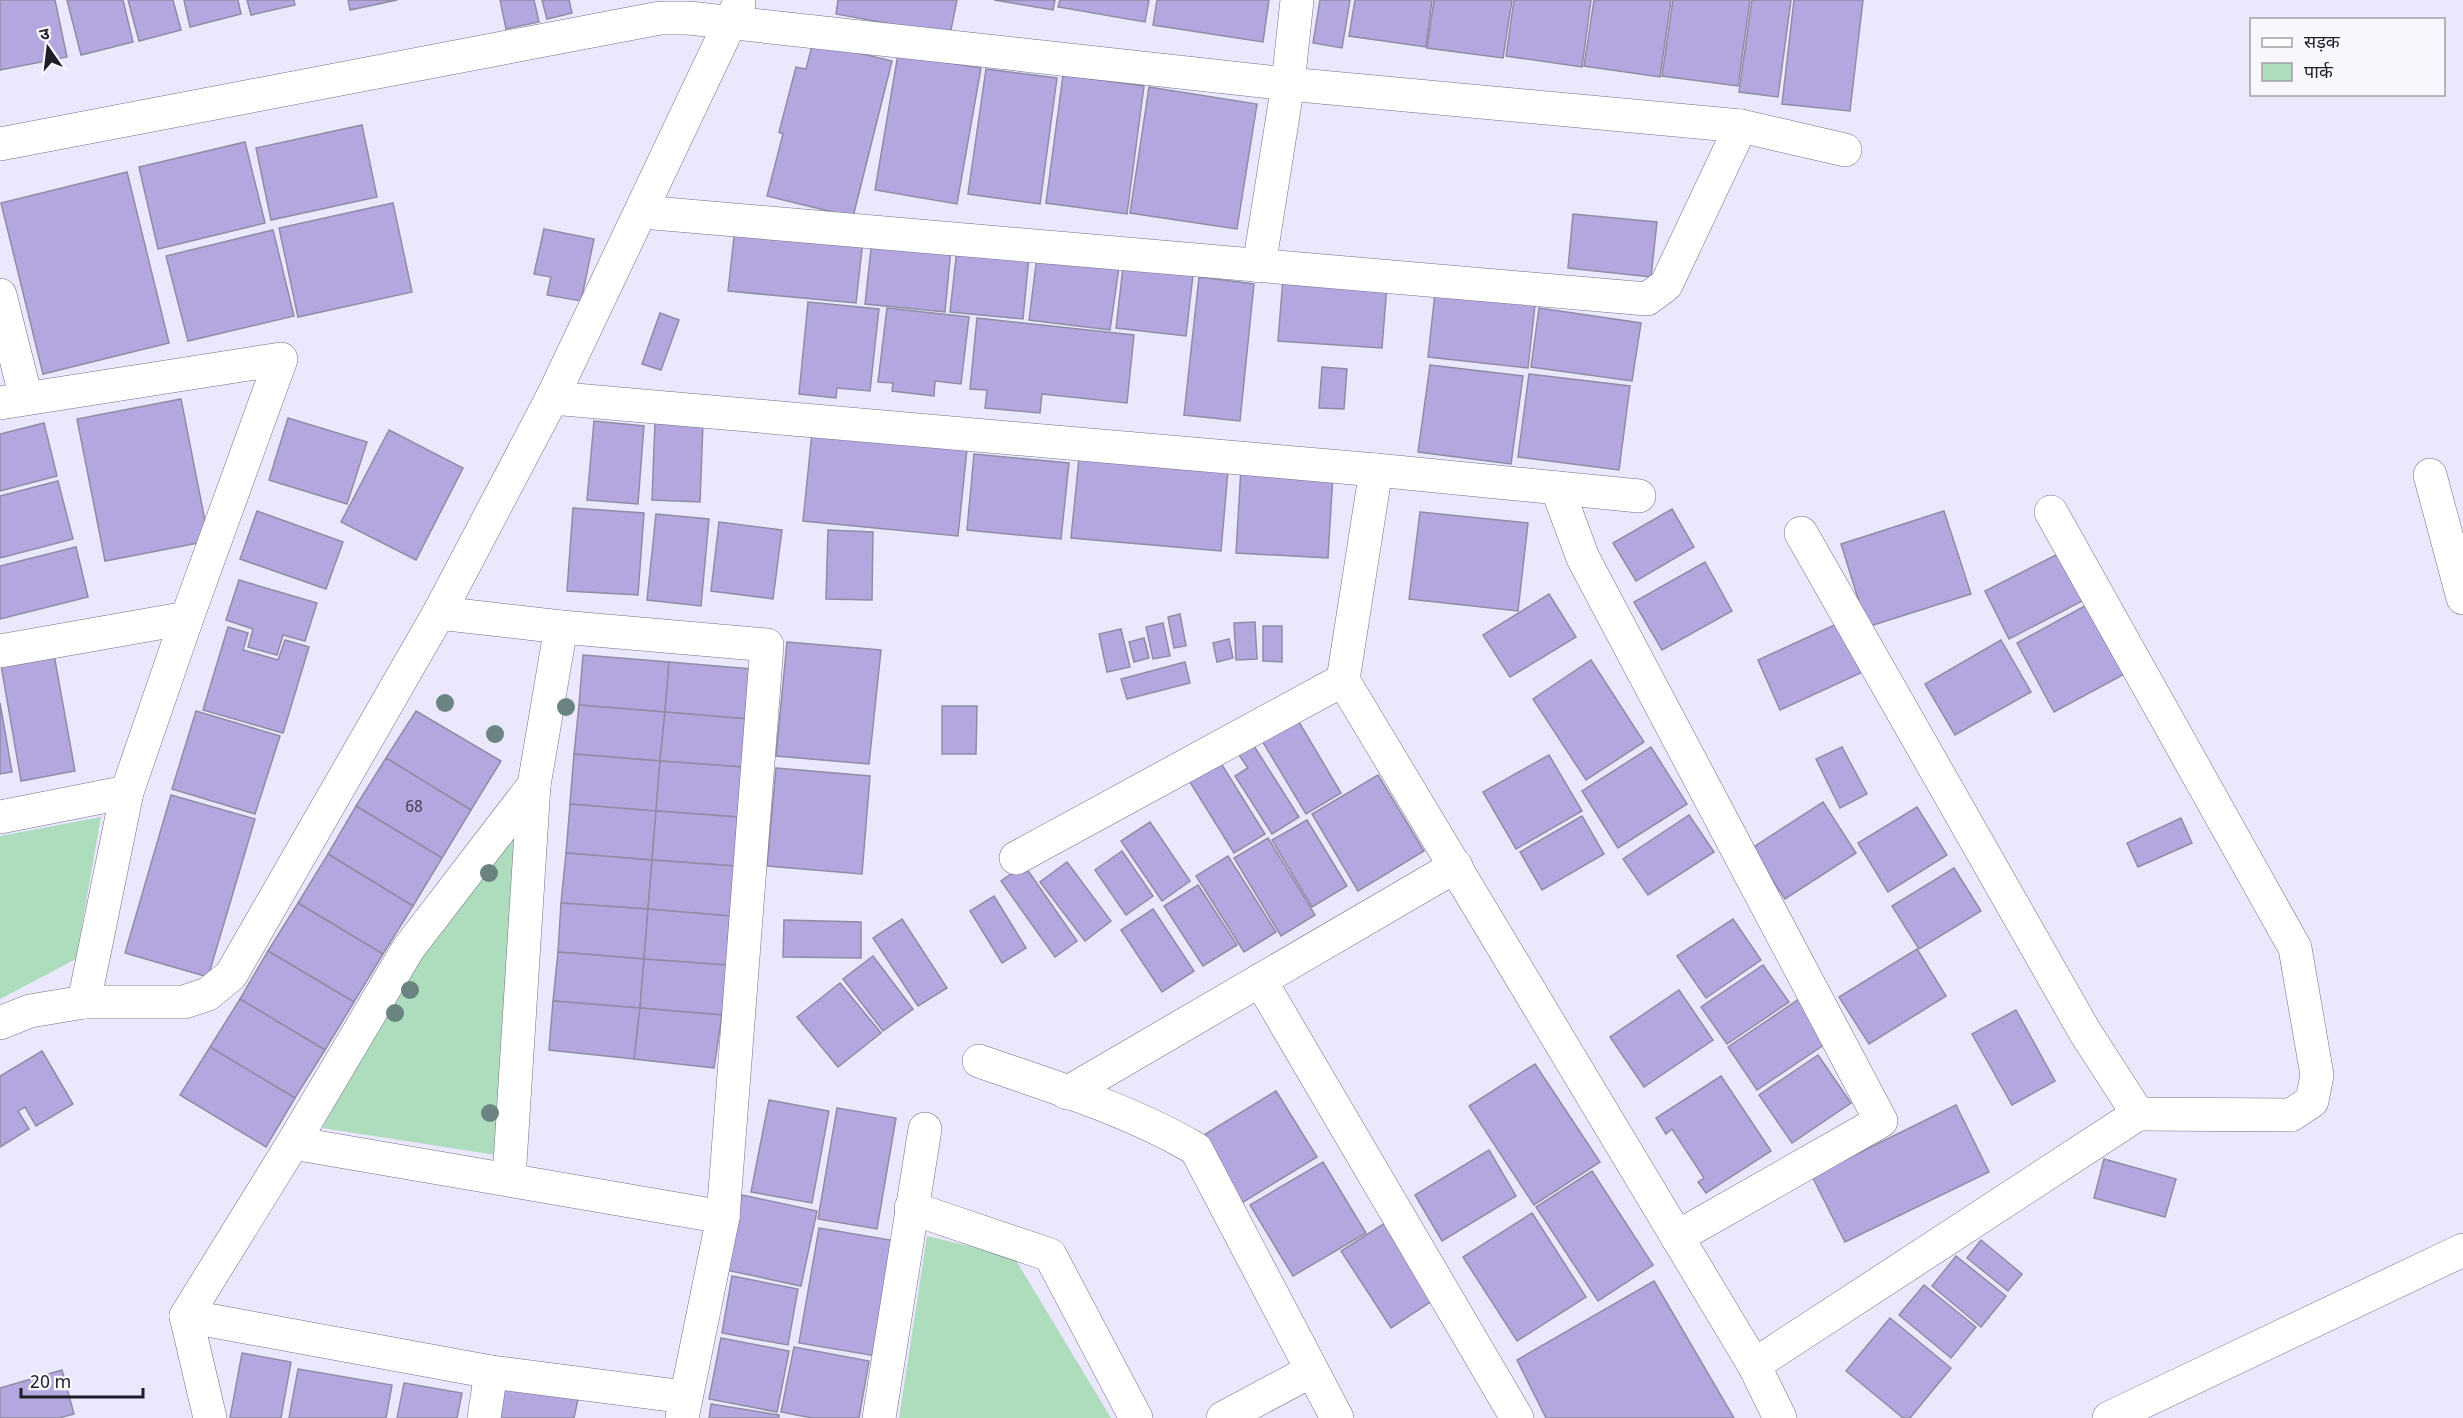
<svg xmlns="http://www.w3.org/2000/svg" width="2463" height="1418" font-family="Georgia,'Noto Sans Devanagari',serif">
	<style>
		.green { fill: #aeddbe }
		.building { fill: #b4a7df; stroke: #918ca5; stroke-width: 1.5 }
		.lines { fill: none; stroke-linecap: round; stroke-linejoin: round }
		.minor-casing { stroke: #746f88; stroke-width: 34 }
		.minor { stroke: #fff; stroke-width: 33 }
		.tree { fill: #6c8481 }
		.labels { text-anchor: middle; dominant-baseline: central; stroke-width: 4.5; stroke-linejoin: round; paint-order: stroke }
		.number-label { font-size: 16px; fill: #444055 }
	</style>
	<rect width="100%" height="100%" fill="#ebe7fd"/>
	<!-- green -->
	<g class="green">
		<path d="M 526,807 L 496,1155 L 322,1128 L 407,975 Z"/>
		<path d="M 101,817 L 76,959 L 0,999 L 0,836 Z"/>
		<path d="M 927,1236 L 1014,1257 L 1111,1418 L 899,1418 Z"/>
	</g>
	<!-- building -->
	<g class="building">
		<path d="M 0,0 L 55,0 L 67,57 L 0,70 Z"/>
		<path d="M 67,0 L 123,0 L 133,42 L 81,55 Z"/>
		<path d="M 128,0 L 173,0 L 181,30 L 139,41 Z"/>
		<path d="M 184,0 L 238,0 L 241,14 L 190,27 Z"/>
		<path d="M 247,0 L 294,0 L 295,5 L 251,15 Z"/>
		<path d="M 348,0 L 397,0 L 350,10 Z"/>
		<path d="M 500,0 L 534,0 L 539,22 L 506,29 Z"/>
		<path d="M 542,0 L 569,0 L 572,13 L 547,19 Z"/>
		<path d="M 838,0 L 957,0 L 950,35 L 836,14 Z"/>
		<path d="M 994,0 L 1055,0 L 1053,10 Z"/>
		<path d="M 1060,0 L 1149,0 L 1145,22 L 1058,7 Z"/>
		<path d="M 1157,0 L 1269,0 L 1263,42 L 1153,25 Z"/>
		<path d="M 1320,0 L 1350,0 L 1342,48 L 1313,43 Z"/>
		<path d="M 1355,0 L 1432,0 L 1426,47 L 1349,36 Z"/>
		<path d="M 1434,0 L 1512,0 L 1503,58 L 1427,48 Z"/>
		<path d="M 1514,0 L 1591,0 L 1582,67 L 1506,56 Z"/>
		<path d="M 1594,0 L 1671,0 L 1660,77 L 1584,66 Z"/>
		<path d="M 1673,0 L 1750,0 L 1738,86 L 1662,76 Z"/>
		<path d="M 1752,0 L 1791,0 L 1778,97 L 1739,92 Z"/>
		<path d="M 1794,0 L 1863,0 L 1850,111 L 1782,104 Z"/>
		<path d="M 813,42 L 892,61 L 853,217 L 767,196 L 783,134 L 779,132 L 796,67 L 806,69 Z"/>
		<path d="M 898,54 L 981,68 L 957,204 L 875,190 Z"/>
		<path d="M 986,69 L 1057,78 L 1040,204 L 968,194 Z"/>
		<path d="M 1063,75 L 1144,86 L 1127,214 L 1046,203 Z"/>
		<path d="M 1149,87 L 1257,104 L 1237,229 L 1130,213 Z"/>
		<path d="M 362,125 L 377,197 L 271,220 L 256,148 Z"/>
		<path d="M 245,142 L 265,223 L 158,249 L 139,167 Z"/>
		<path d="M 127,172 L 169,343 L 43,374 L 1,203 Z"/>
		<path d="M 393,203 L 412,292 L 298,317 L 279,228 Z"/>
		<path d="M 1573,214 L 1657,222 L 1651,277 L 1568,268 Z"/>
		<path d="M 735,228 L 863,240 L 856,303 L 728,291 Z"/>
		<path d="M 544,229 L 594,239 L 581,301 L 547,295 L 551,277 L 534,274 Z"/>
		<path d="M 273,230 L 294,316 L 188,341 L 166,256 Z"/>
		<path d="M 872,240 L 951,248 L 945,312 L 865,304 Z"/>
		<path d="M 957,249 L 1029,256 L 1023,319 L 950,312 Z"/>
		<path d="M 1037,257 L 1119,267 L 1110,330 L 1029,320 Z"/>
		<path d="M 1123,267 L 1193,275 L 1186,336 L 1116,328 Z"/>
		<path d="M 1199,277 L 1254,284 L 1240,421 L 1184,415 Z"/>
		<path d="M 1283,278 L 1387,285 L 1382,348 L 1278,341 Z"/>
		<path d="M 1435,293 L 1535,305 L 1528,368 L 1428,357 Z"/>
		<path d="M 808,302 L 879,309 L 870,391 L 837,388 L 836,398 L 799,394 Z"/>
		<path d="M 887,308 L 969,317 L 961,384 L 935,381 L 934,396 L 892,391 L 893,383 L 878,382 Z"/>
		<path d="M 1539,308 L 1641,323 L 1632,381 L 1531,367 Z"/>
		<path d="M 660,313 L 679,320 L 661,370 L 642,364 Z"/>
		<path d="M 977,318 L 1134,335 L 1127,403 L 1042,394 L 1040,413 L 985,408 L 987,390 L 970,389 Z"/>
		<path d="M 1430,365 L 1523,376 L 1511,464 L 1418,452 Z"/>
		<path d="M 1322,367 L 1347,369 L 1344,409 L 1319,408 Z"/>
		<path d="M 1529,374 L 1630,386 L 1619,470 L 1518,457 Z"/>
		<path d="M 181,399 L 209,541 L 105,561 L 77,419 Z"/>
		<path d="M 288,418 L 367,442 L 347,504 L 269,480 Z"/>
		<path d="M 594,421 L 644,426 L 638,504 L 587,500 Z"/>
		<path d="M 655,422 L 703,423 L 700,502 L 652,500 Z"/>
		<path d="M 44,423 L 57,476 L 0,491 L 0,434 Z"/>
		<path d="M 389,430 L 463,468 L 416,560 L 341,522 Z"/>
		<path d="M 812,433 L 967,449 L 958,536 L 803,521 Z"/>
		<path d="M 974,454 L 1069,463 L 1061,539 L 967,530 Z"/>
		<path d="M 1079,458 L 1228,471 L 1221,551 L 1071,538 Z"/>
		<path d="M 1241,468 L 1333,473 L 1328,558 L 1236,553 Z"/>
		<path d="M 58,481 L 73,539 L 0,558 L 0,496 Z"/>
		<path d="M 573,508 L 644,513 L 638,595 L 567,591 Z"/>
		<path d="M 1672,509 L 1694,547 L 1636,581 L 1613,543 Z"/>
		<path d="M 257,511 L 343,542 L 326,589 L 240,559 Z"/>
		<path d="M 1944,511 L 1971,594 L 1867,627 L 1841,544 Z"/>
		<path d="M 1420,512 L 1528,523 L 1518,611 L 1409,599 Z"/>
		<path d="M 656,514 L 709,519 L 701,606 L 647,600 Z"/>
		<path d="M 719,522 L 782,530 L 773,599 L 711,591 Z"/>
		<path d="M 828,530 L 873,532 L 872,600 L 826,599 Z"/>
		<path d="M 76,547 L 88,597 L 0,619 L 0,566 Z"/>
		<path d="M 2062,552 L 2086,599 L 2009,639 L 1985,591 Z"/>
		<path d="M 1705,562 L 1732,611 L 1662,650 L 1634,602 Z"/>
		<path d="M 239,580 L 317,603 L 305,641 L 283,635 L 277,655 L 248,647 L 253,629 L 226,620 Z"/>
		<path d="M 1549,594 L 1576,637 L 1510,677 L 1483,635 Z"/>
		<path d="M 2092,602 L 2130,671 L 2054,712 L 2017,643 Z"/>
		<path d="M 1180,614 L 1186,646 L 1174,648 L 1168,617 Z"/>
		<path d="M 1255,622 L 1257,659 L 1236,660 L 1234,623 Z"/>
		<path d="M 1841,622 L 1863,672 L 1780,710 L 1758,660 Z"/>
		<path d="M 1163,623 L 1170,656 L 1153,659 L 1146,627 Z"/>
		<path d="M 1263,626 L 1282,626 L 1282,662 L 1263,661 Z"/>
		<path d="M 228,627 L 248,633 L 243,650 L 278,660 L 285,640 L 309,647 L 283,733 L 203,710 Z"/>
		<path d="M 1121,629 L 1130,667 L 1107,672 L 1099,634 Z"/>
		<path d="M 1144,638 L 1149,658 L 1134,662 L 1129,642 Z"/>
		<path d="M 1229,639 L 1233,658 L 1217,662 L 1213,643 Z"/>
		<path d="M 2001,640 L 2031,692 L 1955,735 L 1925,684 Z"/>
		<path d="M 787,642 L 881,650 L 869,764 L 776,756 Z"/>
		<path d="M 53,649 L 75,771 L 21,781 L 0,659 Z"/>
		<path d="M 583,655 L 669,662 L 665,712 L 579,705 Z"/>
		<path d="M 1591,660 L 1644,742 L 1586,780 L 1533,699 Z"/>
		<path d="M 669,662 L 752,669 L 748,719 L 665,712 Z"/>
		<path d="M 1185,662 L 1190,683 L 1127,699 L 1121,679 Z"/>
		<path d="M 0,703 L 12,772 L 0,774 Z"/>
		<path d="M 579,705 L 665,712 L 660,761 L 574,754 Z"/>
		<path d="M 942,706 L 977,706 L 976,754 L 942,754 Z"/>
		<path d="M 196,711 L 280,736 L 255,814 L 172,789 Z"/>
		<path d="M 416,711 L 501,761 L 471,810 L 386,758 Z"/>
		<path d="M 665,712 L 748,719 L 743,767 L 660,761 Z"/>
		<path d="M 1296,717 L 1341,793 L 1306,814 L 1261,739 Z"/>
		<path d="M 1254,746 L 1299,817 L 1272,834 L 1235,776 L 1248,768 L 1239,755 Z"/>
		<path d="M 1651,747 L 1687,804 L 1618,848 L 1582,791 Z"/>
		<path d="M 1842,747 L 1867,794 L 1840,808 L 1816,759 Z"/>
		<path d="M 574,754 L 660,761 L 656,811 L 570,804 Z"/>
		<path d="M 1549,755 L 1582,811 L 1516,849 L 1483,792 Z"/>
		<path d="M 386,758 L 471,810 L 442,858 L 356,806 Z"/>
		<path d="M 1219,760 L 1265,834 L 1234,853 L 1188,779 Z"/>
		<path d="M 660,761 L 743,767 L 739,817 L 656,811 Z"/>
		<path d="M 776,768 L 870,776 L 862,874 L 767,866 Z"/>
		<path d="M 1378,775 L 1424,851 L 1358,891 L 1312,814 Z"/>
		<path d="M 171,795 L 255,819 L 208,977 L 125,953 Z"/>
		<path d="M 1823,802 L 1856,853 L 1785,899 L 1752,848 Z"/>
		<path d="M 570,804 L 656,811 L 652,860 L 566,853 Z"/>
		<path d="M 356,806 L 442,858 L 413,906 L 328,854 Z"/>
		<path d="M 1917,807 L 1947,855 L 1888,892 L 1858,843 Z"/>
		<path d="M 656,811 L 739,817 L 735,866 L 652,860 Z"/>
		<path d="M 1689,815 L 1714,852 L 1648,895 L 1623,859 Z"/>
		<path d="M 1582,816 L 1604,854 L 1542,890 L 1520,852 Z"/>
		<path d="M 2181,818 L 2192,843 L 2138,867 L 2127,843 Z"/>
		<path d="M 1307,820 L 1347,886 L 1312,907 L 1272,840 Z"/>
		<path d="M 1150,822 L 1190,881 L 1162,901 L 1121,841 Z"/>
		<path d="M 1268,838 L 1315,915 L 1281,936 L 1234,858 Z"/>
		<path d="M 1122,851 L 1153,896 L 1126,915 L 1095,870 Z"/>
		<path d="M 566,853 L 652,860 L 648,909 L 561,903 Z"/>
		<path d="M 328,854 L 413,906 L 383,954 L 298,903 Z"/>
		<path d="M 1228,856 L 1276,932 L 1244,952 L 1196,876 Z"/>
		<path d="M 652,860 L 735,866 L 730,916 L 648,909 Z"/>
		<path d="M 1067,862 L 1111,921 L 1085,941 L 1040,882 Z"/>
		<path d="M 1024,865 L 1077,941 L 1055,957 L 1001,881 Z"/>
		<path d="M 1954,868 L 1981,911 L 1919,949 L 1892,906 Z"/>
		<path d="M 1198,885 L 1237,945 L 1203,966 L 1164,906 Z"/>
		<path d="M 994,896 L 1026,948 L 1002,963 L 970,911 Z"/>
		<path d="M 298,903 L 383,954 L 354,1002 L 268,951 Z"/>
		<path d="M 561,903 L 648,909 L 644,959 L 558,952 Z"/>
		<path d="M 648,909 L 730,916 L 727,965 L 644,959 Z"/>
		<path d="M 1153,909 L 1194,971 L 1162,992 L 1121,930 Z"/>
		<path d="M 902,919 L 947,988 L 918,1006 L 873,938 Z"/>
		<path d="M 1733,919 L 1761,960 L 1706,998 L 1677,956 Z"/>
		<path d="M 784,920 L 861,922 L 861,958 L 783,957 Z"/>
		<path d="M 1917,949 L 1946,996 L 1869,1044 L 1839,997 Z"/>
		<path d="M 268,951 L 354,1002 L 325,1050 L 240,999 Z"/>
		<path d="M 558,952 L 644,959 L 640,1008 L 553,1001 Z"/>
		<path d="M 873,956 L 913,1009 L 883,1031 L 843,979 Z"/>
		<path d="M 644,959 L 727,965 L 722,1015 L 640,1008 Z"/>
		<path d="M 1763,965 L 1789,1002 L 1727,1044 L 1701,1007 Z"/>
		<path d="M 840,983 L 881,1033 L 838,1067 L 797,1017 Z"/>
		<path d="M 1679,990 L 1713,1040 L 1644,1087 L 1610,1037 Z"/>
		<path d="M 1802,997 L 1831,1040 L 1757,1090 L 1728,1047 Z"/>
		<path d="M 240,999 L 325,1050 L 295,1098 L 210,1047 Z"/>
		<path d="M 553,1001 L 640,1008 L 634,1059 L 549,1050 Z"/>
		<path d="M 640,1008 L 722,1015 L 714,1068 L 634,1059 Z"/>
		<path d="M 2016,1010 L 2055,1081 L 2012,1105 L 1972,1034 Z"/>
		<path d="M 210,1047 L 295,1098 L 266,1147 L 180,1095 Z"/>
		<path d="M 42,1051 L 73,1104 L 36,1126 L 25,1107 L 18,1111 L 29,1129 L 0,1147 L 0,1076 Z"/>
		<path d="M 1818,1055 L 1851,1103 L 1792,1143 L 1759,1095 Z"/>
		<path d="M 1535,1064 L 1600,1162 L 1534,1205 L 1469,1106 Z"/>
		<path d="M 1721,1076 L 1771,1151 L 1706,1193 L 1698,1182 L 1704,1178 L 1672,1129 L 1666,1134 L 1656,1118 Z"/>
		<path d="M 1276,1091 L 1317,1157 L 1240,1204 L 1199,1138 Z"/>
		<path d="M 769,1100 L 829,1111 L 812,1203 L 751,1192 Z"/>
		<path d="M 1956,1105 L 1989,1172 L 1845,1242 L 1812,1176 Z"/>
		<path d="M 837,1108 L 896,1118 L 877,1229 L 818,1219 Z"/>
		<path d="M 1489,1150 L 1516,1196 L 1442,1241 L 1415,1195 Z"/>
		<path d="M 2104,1159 L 2176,1179 L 2165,1217 L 2094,1198 Z"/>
		<path d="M 1323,1162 L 1366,1233 L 1293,1276 L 1250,1205 Z"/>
		<path d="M 1592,1171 L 1653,1265 L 1598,1301 L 1536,1207 Z"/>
		<path d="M 742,1195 L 817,1211 L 801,1286 L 726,1270 Z"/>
		<path d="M 1532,1213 L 1586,1297 L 1517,1341 L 1463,1257 Z"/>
		<path d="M 1385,1223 L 1435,1299 L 1391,1328 L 1341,1251 Z"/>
		<path d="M 819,1228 L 896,1241 L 876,1356 L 799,1343 Z"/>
		<path d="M 1981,1240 L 2022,1274 L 2008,1291 L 1967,1258 Z"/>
		<path d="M 1956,1256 L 2006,1296 L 1981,1327 L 1932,1286 Z"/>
		<path d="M 732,1276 L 798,1289 L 788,1345 L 722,1333 Z"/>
		<path d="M 1654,1281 L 1734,1418 L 1546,1418 L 1517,1360 Z"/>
		<path d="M 1924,1285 L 1976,1327 L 1951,1358 L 1899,1315 Z"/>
		<path d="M 1890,1318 L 1951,1368 L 1910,1418 L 1903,1418 L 1846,1371 Z"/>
		<path d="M 721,1338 L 789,1351 L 777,1412 L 709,1399 Z"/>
		<path d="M 794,1347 L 869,1361 L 859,1418 L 812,1418 L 781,1412 Z"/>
		<path d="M 242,1353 L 291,1362 L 281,1418 L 230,1418 Z"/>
		<path d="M 298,1369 L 392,1385 L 386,1418 L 289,1418 Z"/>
		<path d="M 62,1370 L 74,1414 L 59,1418 L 0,1418 L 0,1388 Z"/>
		<path d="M 404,1383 L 462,1393 L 457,1418 L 397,1418 Z"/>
		<path d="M 505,1385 L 578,1399 L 574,1418 L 499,1418 Z"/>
		<path d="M 711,1404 L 779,1415 L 779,1418 L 709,1418 Z"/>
	</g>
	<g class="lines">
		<!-- minor casing -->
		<g class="minor-casing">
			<g id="minor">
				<path d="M 0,144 L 660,18 L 689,18 L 1288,84 L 1741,126 L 1845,150"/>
				<path d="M 642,212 L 1647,299 L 1666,285 L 1741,126"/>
				<path d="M 1259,266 L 1288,84 L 1297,0"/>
				<path d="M 0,295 L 26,398"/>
				<path d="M 552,398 L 1376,470 L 1639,496"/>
				<path d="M 0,403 L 281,359 L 187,618 L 127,792 L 84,1002"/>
				<path d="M 2430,475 L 2463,598"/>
				<path d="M 1557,488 L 1583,558 L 1881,1121 L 1677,1237"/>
				<path d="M 2051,512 L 2295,948 L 2317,1075 L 2312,1101 L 2291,1115 L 2138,1114"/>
				<path d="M 439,613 L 561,627 L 767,645 L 723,1217 L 682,1418"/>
				<path d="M 0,651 L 187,618"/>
				<path d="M 1343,680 L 1754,1365 L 1780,1418"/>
				<path d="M 0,817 L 127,792"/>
				<path d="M 1016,858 L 1343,680 L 1376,470"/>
				<path d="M 1260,980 L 1517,1418"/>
				<path d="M 0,1023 L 30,1011 L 84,1002 L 184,1002 L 208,994 L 231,975 L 439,613 L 552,398 L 739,4"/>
				<path d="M 979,1061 C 1053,1087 1128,1109 1196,1149 L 1337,1418"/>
				<path d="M 1067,1093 L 1456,866"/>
				<path d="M 293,1143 L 723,1217"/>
				<path d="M 509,1179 L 534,785"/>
				<path d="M 911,1208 L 1050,1255 L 1136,1418"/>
				<path d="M 186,1316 L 491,1372 L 685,1397"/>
				<path d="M 1754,1365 L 2138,1114 L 2085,1032 L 1801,533"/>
				<path d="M 210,1418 L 186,1316 L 293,1143 L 408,949 L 534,785 L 561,627"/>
				<path d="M 484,1418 L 491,1372"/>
				<path d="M 879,1418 L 925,1129"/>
				<path d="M 1223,1418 L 1311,1371"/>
				<path d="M 2109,1418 L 2463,1250"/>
			</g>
		</g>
		<!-- minor -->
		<use href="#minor" class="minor"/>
	</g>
	<!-- trees -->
	<g class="tree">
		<circle cx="445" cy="703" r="9"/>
		<circle cx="566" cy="707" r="9"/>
		<circle cx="495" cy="734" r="9"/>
		<circle cx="489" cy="873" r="9"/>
		<circle cx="410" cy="990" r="9"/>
		<circle cx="395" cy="1013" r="9"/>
		<circle cx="490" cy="1113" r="9"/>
	</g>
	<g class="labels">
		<!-- number labels -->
		<g class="number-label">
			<text x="414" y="808">68</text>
		</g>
	</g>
	<!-- legend -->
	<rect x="2250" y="18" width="195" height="78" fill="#f8f7fd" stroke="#a1a0a7" stroke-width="1.5"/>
	<rect x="2262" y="38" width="30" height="9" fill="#ffffff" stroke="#a1a0a7" stroke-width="1.5"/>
	<text x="2304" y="48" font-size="18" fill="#1f1d27">सड़क</text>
	<rect x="2262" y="63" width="30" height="18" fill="#aeddbe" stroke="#a1a0a7" stroke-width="1.5"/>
	<text x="2304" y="78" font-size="18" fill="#1f1d27">पार्क</text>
	<!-- north arrow -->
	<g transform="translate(48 48) rotate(346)" stroke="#f8f7fd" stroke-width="4.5" paint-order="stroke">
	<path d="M0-4.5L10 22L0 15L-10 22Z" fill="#1f1d27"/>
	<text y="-9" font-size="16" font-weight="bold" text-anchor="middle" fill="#1f1d27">उ</text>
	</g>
	<!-- scale -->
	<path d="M21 1388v9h122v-9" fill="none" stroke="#1f1d27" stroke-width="3"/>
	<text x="30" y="1388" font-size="18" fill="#1f1d27" stroke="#f8f7fd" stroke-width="4.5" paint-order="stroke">20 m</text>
</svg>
